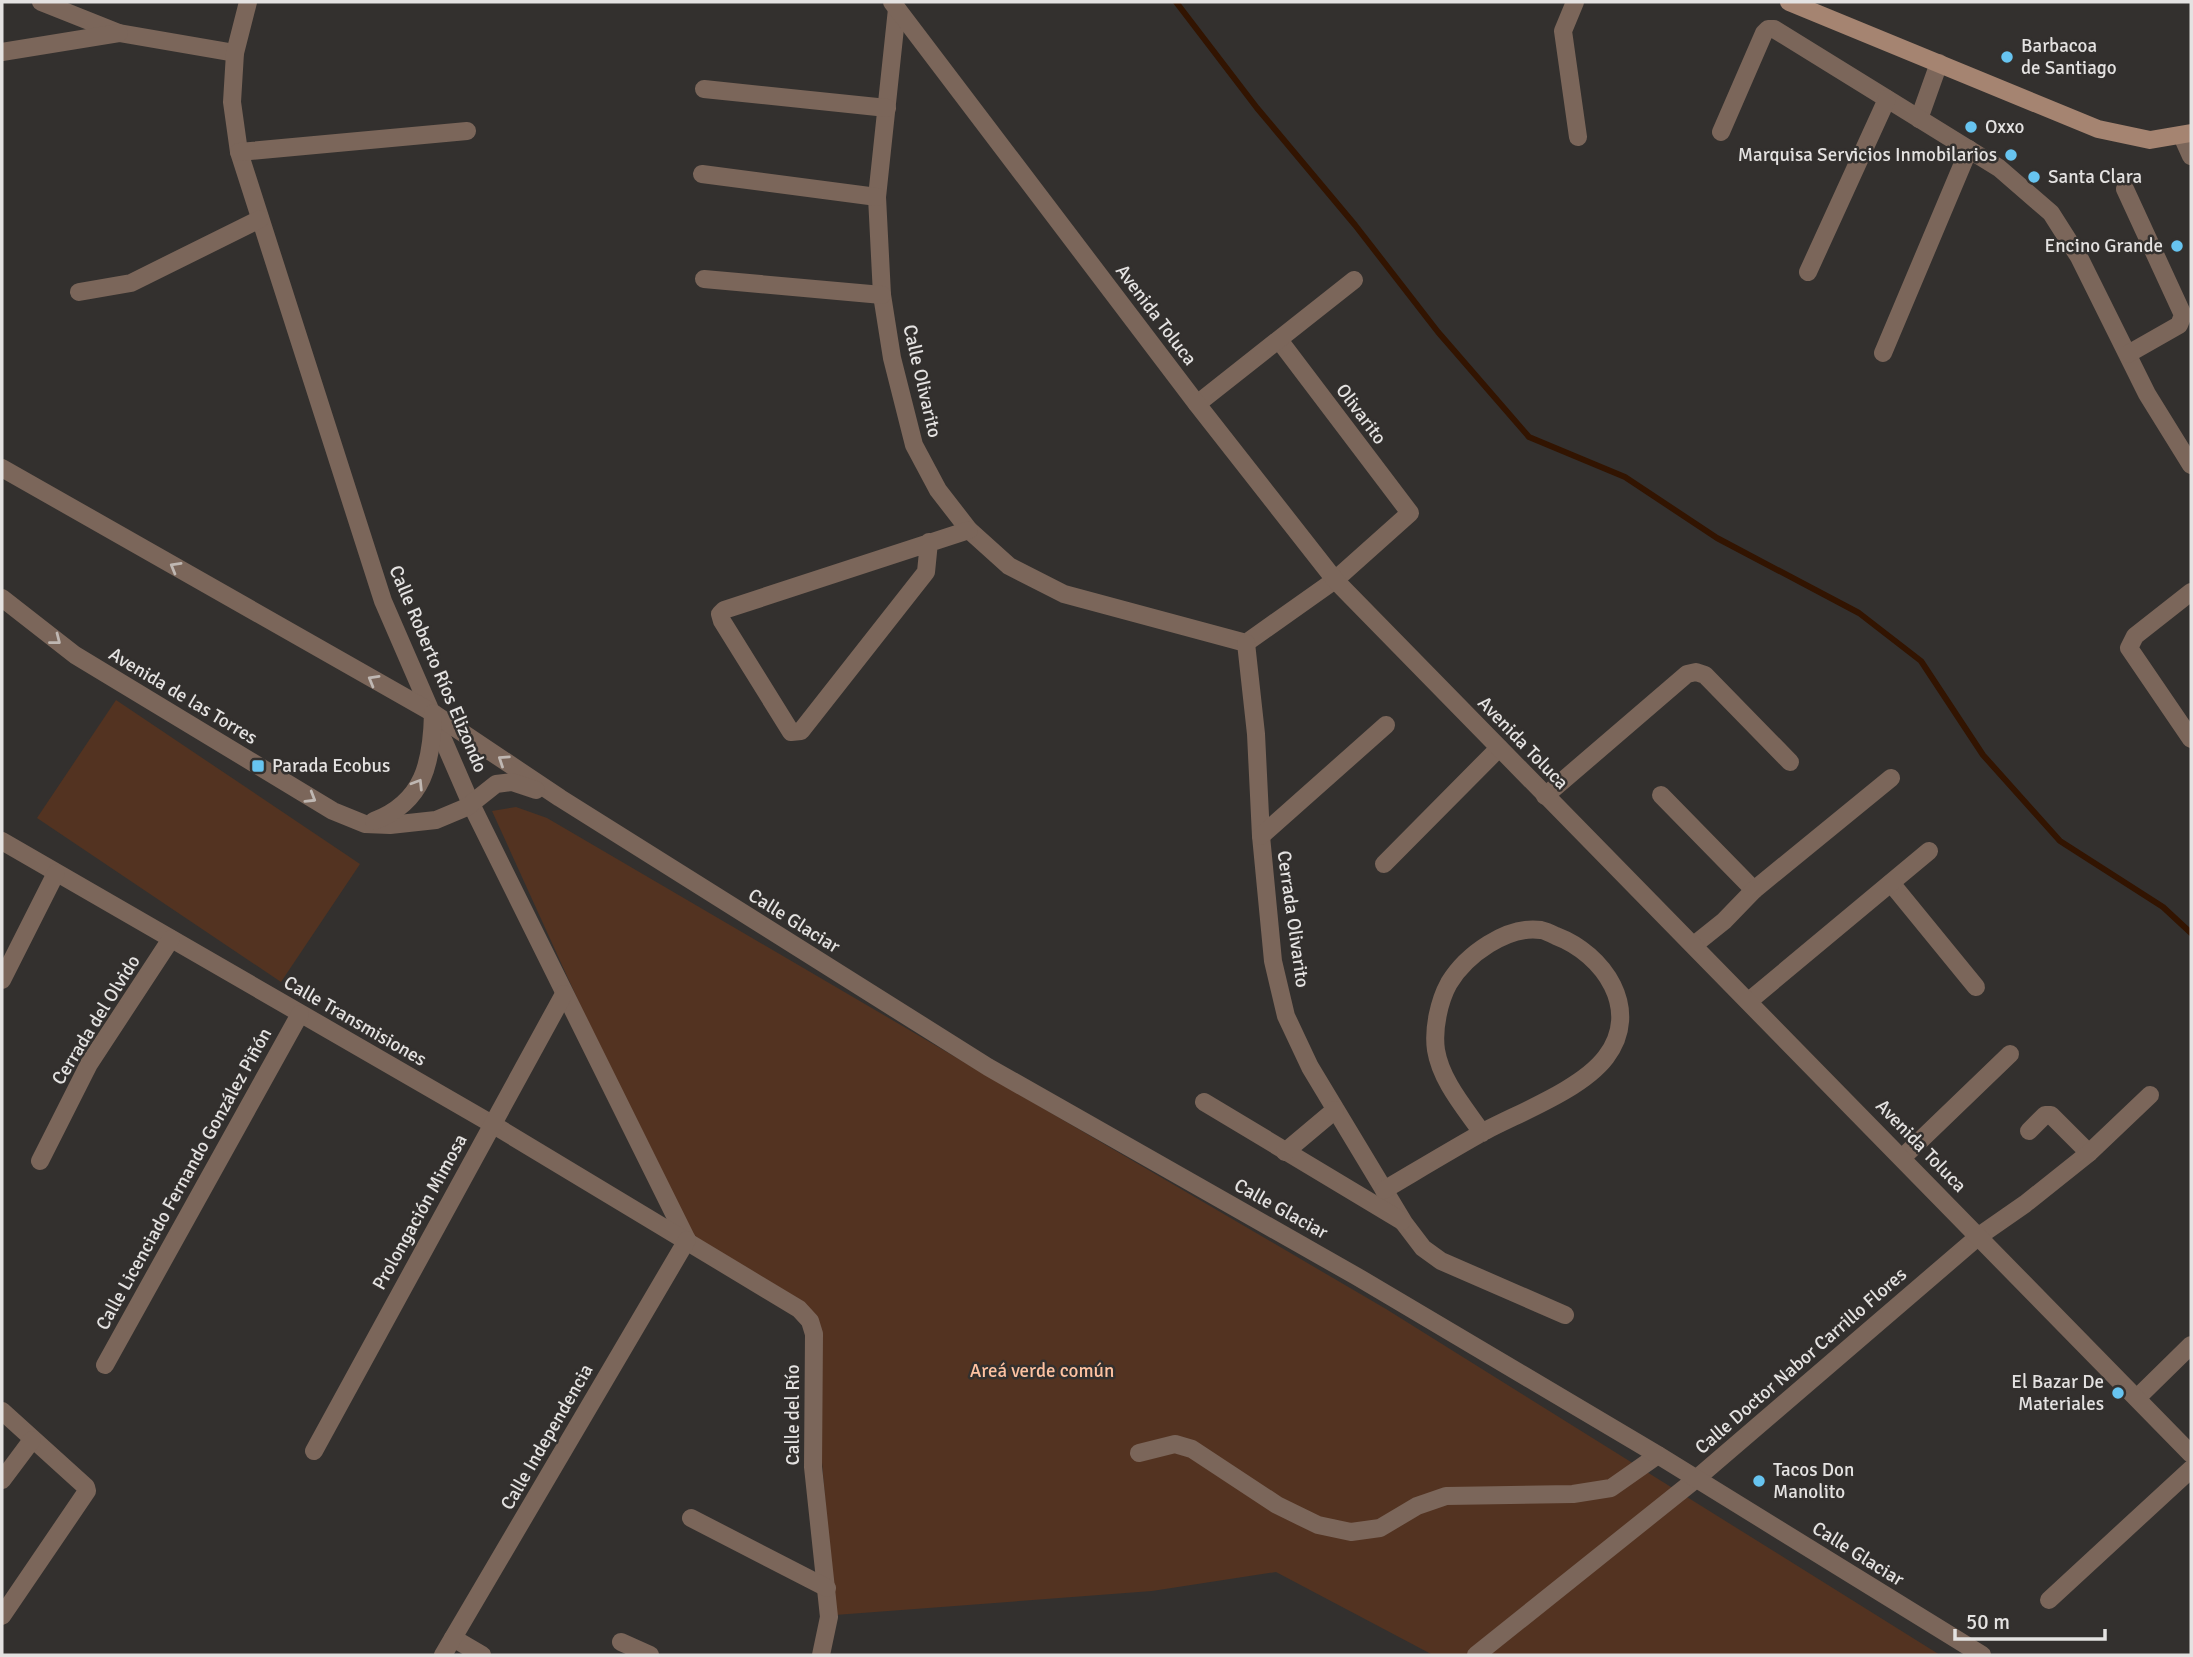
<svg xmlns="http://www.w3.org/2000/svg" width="2193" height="1657" font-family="Signika,sans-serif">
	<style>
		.green { fill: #533321 }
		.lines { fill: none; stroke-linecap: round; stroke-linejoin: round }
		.stream { stroke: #321401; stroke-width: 6 }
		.minor { stroke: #7b665a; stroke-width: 18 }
		.tertiary { stroke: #7b665a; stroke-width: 18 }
		.secondary { stroke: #a58471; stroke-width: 18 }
		.oneway { stroke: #bfb7b2 }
		.poi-dot { fill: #67c4f0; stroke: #33302e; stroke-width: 2.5 }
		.labels { text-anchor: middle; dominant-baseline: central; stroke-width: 5; stroke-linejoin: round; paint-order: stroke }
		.poi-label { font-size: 19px; fill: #e4e2e1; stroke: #33302e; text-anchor: start }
		.street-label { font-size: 19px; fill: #e4e2e1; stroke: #33302e }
		.park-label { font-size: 19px; fill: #fec2a1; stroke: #33302e }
	</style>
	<rect width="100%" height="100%" fill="#33302e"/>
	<!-- green -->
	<g class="green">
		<path d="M 116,700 L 360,864 L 281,982 L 37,818 Z"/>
		<path d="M 516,807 L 547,818 L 1386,1309 L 1940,1655 L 1433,1655 L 1276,1572 L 1152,1591 L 835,1615 L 810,1321 L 687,1240 L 492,811 Z"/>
	</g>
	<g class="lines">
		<!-- stream -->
		<path class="stream" d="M 1176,2 L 1257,108 L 1355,225 L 1438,332 L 1529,437 L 1625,477 L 1717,538 L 1859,613 L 1921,661 L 1983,755 L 2060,841 L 2163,907 L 2191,933"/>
		<!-- minor -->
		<g class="minor">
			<path d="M 41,2 L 119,33 L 235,53"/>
			<path d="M 248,2 L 235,53 L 232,102 L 239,152 L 383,601 L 471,804 L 687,1240"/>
			<path d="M 1575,2 L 1563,31 L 1578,137"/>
			<path d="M 897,9 L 877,197 L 882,295 L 892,358 L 914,445 L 938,490 L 969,530 L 1009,566 L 1064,594 L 1246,643 L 1335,580 L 1410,513 L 1279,340"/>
			<path d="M 2,52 L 119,33"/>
			<path d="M 704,89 L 887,108"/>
			<path d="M 1919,119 L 1939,63"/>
			<path d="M 1721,132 L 1764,33 L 1768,29 L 1774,29 L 1999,168 L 2051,213 L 2079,257 L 2147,394 L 2191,465"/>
			<path d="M 2182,136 L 2191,156"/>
			<path d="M 239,152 L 467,131"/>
			<path d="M 702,174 L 877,197"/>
			<path d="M 2125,189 L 2183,315 L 2179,325 L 2128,354"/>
			<path d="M 1808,272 L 1887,99"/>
			<path d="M 704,279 L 882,295"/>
			<path d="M 79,292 L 131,283 L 260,219"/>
			<path d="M 1883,353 L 1969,149"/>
			<path d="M 1197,404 L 1354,280"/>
			<path d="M 929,542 L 926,572 L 801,731 L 791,732 L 722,621 L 720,614 L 724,610 L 969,530"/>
			<path d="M 2191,592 L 2135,636 L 2129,648 L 2191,739"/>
			<path d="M 1246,643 L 1256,734 L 1261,836 L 1273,961 L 1286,1016 L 1310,1067 L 1404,1223 L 1423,1248 L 1441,1261 L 1565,1315"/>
			<path d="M 1661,795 L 1754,890"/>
			<path d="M 1545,796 L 1687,674 L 1696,672 L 1705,675 L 1790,762"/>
			<path d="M 1261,836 L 1386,725"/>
			<path d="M 2,841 L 492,1124 L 799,1309 L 810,1321 L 814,1334 L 813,1467 L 829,1617 L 821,1655"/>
			<path d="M 1384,864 L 1499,748"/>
			<path d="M 1891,883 L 1976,987"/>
			<path d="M 1694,945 L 1724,921 L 1754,890 L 1891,778"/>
			<path d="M 2,980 L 56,873"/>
			<path d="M 1749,1001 L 1929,851"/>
			<path d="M 1204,1102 L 1402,1221"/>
			<path d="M 2029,1131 L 2045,1115 L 2051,1115 L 2089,1153"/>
			<path d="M 1285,1152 L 1335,1110"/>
			<path d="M 1903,1157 L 2010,1054"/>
			<path d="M 40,1161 L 89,1064 L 171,939"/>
			<path d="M 1384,1190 C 1418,1170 1451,1150 1485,1131 C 1521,1112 1582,1089 1606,1057 C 1642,1010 1604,954 1556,936 C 1552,934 1546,931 1541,930 C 1507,925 1466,955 1449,983 C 1439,1001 1433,1029 1436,1050 C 1441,1081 1465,1108 1482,1133"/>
			<path d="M 105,1365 L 300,1014"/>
			<path d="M 2137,1398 L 2191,1345"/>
			<path d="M 2,1411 L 86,1487 L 87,1491 L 2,1616"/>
			<path d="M 314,1451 L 564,994"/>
			<path d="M 1139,1453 L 1175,1444 L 1192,1449 L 1277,1505 L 1318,1525 L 1351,1532 L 1380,1528 L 1417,1506 L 1446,1496 L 1573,1494 L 1611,1488 L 1658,1455"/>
			<path d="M 2,1480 L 32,1440"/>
			<path d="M 691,1518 L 827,1588"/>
			<path d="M 2049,1600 L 2191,1469"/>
			<path d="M 453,1638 L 482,1655"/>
			<path d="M 621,1642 L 650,1655"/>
			<path d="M 443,1655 L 687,1240"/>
			<path d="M 1476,1655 L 1696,1479 L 1979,1236 L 2025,1204 L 2089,1153 L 2150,1095"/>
		</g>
		<!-- tertiary -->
		<g class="tertiary">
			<path d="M 892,2 L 1197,404 L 1335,580 L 2191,1454"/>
			<path d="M 2,468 L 433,713 L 560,798 L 988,1067 L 1356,1276 L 1658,1455 L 1982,1655"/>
			<path d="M 2,598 L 75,655 L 333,811 L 365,824 L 390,825 L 436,820 L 467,807 L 496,784 L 512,782 L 536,790"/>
			<path d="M 374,821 C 424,802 432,762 433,713"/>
		</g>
		<!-- secondary -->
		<path class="secondary" d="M 1789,2 L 2098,129 L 2150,140 L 2191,133"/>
	</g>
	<!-- one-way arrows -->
	<defs><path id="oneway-chevron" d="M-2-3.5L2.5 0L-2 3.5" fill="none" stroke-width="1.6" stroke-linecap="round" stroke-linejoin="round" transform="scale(1.75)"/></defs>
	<g class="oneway">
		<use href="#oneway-chevron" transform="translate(175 567) rotate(-150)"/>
		<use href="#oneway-chevron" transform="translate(56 640) rotate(38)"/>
		<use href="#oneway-chevron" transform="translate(373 680) rotate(-150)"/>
		<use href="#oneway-chevron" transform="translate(503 760) rotate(-146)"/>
		<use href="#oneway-chevron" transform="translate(418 784) rotate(-58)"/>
		<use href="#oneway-chevron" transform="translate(311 798) rotate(31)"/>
	</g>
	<!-- markers -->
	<g class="poi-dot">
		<circle cx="2007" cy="57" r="7"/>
		<circle cx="1971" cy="127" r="7"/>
		<circle cx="2011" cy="155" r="7"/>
		<circle cx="2034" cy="177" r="7"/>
		<circle cx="2177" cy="246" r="7"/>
		<rect x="251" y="759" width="14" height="14" rx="3.5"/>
		<circle cx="2118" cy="1393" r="7"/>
		<circle cx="1759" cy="1481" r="7"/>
	</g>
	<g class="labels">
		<!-- poi labels -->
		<g class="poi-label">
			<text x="2021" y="46">Barbacoa<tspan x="2021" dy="22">de Santiago</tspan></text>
			<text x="1985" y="127">Oxxo</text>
			<text x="1997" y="155" text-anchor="end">Marquisa Servicios Inmobilarios</text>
			<text x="2048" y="177">Santa Clara</text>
			<text x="2163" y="246" text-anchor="end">Encino Grande</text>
			<text x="272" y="766">Parada Ecobus</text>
			<text x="2104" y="1382" text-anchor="end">El Bazar De<tspan x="2104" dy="22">Materiales</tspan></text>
			<text x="1773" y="1470">Tacos Don<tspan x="1773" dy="22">Manolito</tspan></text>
		</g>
		<!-- street labels -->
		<g class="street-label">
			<text transform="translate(1156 315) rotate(53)">Avenida Toluca</text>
			<text transform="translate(922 381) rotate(77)">Calle Olivarito</text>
			<text transform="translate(1361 414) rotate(53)">Olivarito</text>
			<text transform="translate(438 669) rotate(67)">Calle Roberto Ríos Elizondo</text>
			<text transform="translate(183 696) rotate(31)">Avenida de las Torres</text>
			<text transform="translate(1523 743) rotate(46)">Avenida Toluca</text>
			<text transform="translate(1293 919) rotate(82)">Cerrada Olivarito</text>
			<text transform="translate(794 921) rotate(32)">Calle Glaciar</text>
			<text transform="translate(96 1020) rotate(-58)">Cerrada del Olvido</text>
			<text transform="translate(355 1021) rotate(30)">Calle Transmisiones</text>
			<text transform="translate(1921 1146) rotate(46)">Avenida Toluca</text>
			<text transform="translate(184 1179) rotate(-61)">Calle Licenciado Fernando González Piñón</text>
			<text transform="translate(1281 1209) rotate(29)">Calle Glaciar</text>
			<text transform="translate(420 1212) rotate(-61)">Prolongación Mimosa</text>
			<text transform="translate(1801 1361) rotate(-41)">Calle Doctor Nabor Carrillo Flores</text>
			<text transform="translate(793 1415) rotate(-90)">Calle del Río</text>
			<text transform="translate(547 1437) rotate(-60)">Calle Independencia</text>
			<text transform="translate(1858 1554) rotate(32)">Calle Glaciar</text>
		</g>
		<!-- park labels -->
		<g class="park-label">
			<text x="1042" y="1371">Areá verde común</text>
		</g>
	</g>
	<!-- border -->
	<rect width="2193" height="1657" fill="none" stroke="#e4e2e1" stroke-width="7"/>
	<!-- scale -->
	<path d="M1955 1629v10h150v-10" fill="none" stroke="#e4e2e1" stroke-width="3.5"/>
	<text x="1966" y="1629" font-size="21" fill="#e4e2e1" stroke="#33302e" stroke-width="5" paint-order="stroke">50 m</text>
</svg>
